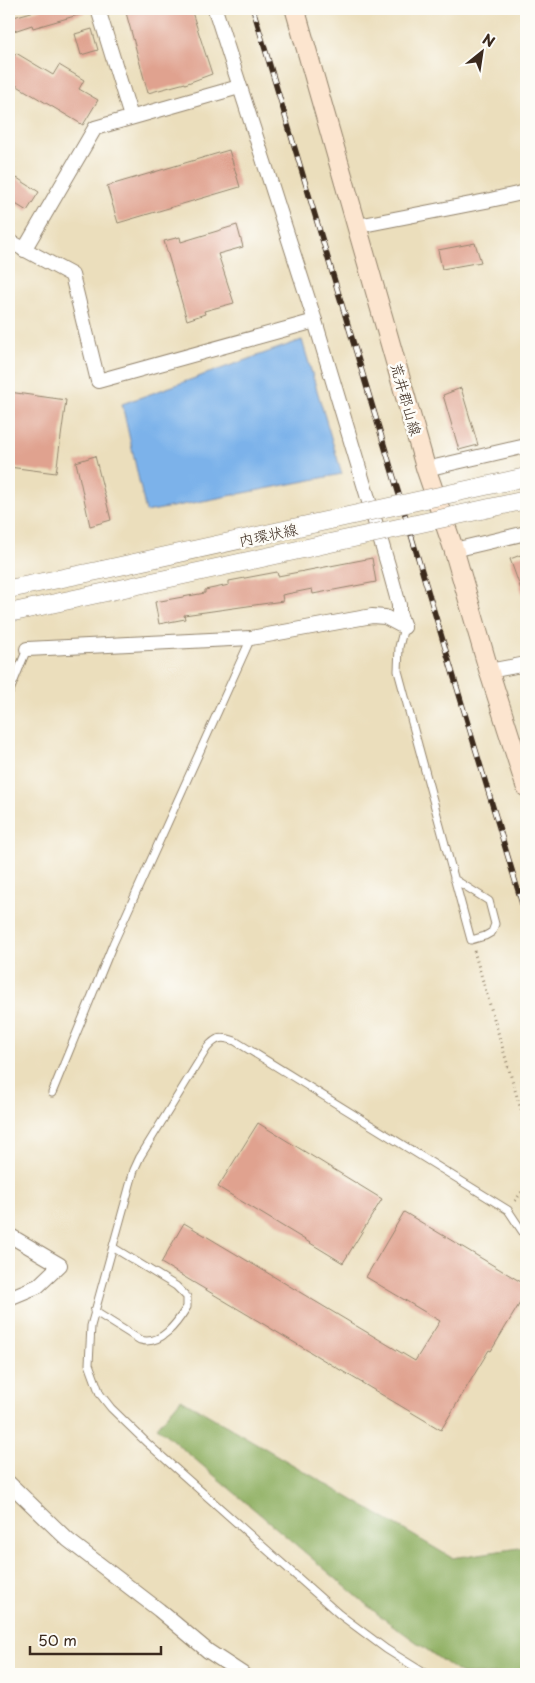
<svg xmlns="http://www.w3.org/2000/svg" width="535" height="1683" font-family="'Playpen Sans','Klee One',sans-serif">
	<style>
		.forest { fill: #90b064; stroke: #666d41 }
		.water { fill: #7cb2ea; stroke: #5c6e84 }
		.building { fill: #e0a28f }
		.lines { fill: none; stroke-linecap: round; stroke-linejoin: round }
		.service-casing { stroke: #93846d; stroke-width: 9 }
		.minor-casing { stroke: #93846d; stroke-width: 16 }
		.tertiary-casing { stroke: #93846d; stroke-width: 19 }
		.secondary-casing { stroke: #93846d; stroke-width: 21 }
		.path { stroke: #93846d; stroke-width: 3; stroke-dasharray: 1 4; stroke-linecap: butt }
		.service { stroke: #fff; stroke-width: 7 }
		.minor { stroke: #fff; stroke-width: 14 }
		.tertiary { stroke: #fff; stroke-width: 18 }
		.secondary { stroke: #fce5cf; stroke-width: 19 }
		.rail-casing { stroke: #3b2a1e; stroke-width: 5.5 }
		.rail { stroke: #fdfcf7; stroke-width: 4; stroke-dasharray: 11; stroke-linecap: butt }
		.tertiary-bridge-casing { stroke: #93846d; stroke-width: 19; stroke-linecap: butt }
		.tertiary-bridge { stroke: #fff; stroke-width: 18 }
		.labels { text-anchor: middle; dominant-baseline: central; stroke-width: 5; stroke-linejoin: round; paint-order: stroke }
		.street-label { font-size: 15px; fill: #3b2a1e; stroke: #fdfcf7 }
	</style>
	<rect width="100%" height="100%" fill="#fdfcf7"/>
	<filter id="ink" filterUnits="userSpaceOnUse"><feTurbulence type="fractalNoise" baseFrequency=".02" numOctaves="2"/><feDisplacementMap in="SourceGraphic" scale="10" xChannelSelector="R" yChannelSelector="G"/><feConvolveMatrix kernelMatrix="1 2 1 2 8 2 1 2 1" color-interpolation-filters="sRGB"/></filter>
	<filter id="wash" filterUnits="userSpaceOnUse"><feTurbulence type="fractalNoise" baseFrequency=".0096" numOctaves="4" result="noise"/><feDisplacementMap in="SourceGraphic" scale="20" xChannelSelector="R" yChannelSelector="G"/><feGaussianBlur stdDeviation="1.12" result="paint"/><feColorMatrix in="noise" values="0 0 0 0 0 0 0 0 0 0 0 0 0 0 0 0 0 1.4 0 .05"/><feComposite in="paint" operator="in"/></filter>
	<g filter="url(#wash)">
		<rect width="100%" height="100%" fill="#ebdebc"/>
		<!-- forest -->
		<path class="forest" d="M 181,1399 L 452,1558 L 526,1547 L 526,1674 L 462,1674 L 458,1672 L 380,1616 L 157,1427 Z"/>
		<!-- water -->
		<path class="water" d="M 302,340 L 342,474 L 146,512 L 122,404 Z"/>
		<g id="blocks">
			<!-- building -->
			<g class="building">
				<path d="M 42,9 L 85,9 L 85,13 L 33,28 L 32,25 L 14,31 L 10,18 Z"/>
				<path d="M 125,9 L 191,9 L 212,74 L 185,84 L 185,83 L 148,93 Z"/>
				<path d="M 92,29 L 98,50 L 81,55 L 75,34 Z"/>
				<path d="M 16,53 L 53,75 L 59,65 L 84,80 L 79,89 L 98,100 L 83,125 L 9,81 L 9,66 Z"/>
				<path d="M 229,150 L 240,187 L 118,223 L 107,186 Z"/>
				<path d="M 9,178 L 15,182 L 17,178 L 39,192 L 27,211 L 9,200 Z"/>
				<path d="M 237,225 L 243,247 L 218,254 L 234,303 L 204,311 L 205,314 L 187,320 L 164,241 L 180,237 L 181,242 Z"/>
				<path d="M 475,243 L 481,262 L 442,269 L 438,250 Z"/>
				<path d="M 461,388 L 478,445 L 459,450 L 443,395 Z"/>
				<path d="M 9,392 L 66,400 L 56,473 L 9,467 Z"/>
				<path d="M 95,456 L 111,520 L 90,526 L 76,462 Z"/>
				<path d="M 526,553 L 526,597 L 524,598 L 510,559 Z"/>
				<path d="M 372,558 L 376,582 L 313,594 L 312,589 L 282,595 L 283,601 L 184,615 L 185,619 L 159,624 L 155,602 L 205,593 L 205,590 L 229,585 L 229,581 L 277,572 L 278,576 Z"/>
				<path d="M 258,1123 L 382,1199 L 343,1263 L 218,1187 Z"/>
				<path d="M 404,1212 L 526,1285 L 526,1293 L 491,1351 L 489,1350 L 441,1430 L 161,1263 L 184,1223 L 415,1361 L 440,1321 L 366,1277 Z"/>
			</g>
		</g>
	</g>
	<g filter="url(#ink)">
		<use href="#blocks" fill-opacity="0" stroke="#93846d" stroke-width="1"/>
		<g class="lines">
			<!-- service casing -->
			<g class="service-casing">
				<g id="service">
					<path d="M 404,627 L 399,647 L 398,671 L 471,940 L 485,936 L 492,932 L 495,924 L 489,901 L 454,879"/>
					<path d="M 9,693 L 27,649"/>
					<path d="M 52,1093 L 113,944 L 251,638"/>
					<path d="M 94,1311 L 140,1340 C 161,1346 177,1323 187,1307 L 187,1297 L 176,1286 L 114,1248"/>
					<path d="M 426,1674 L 386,1649 L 339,1614 L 147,1443 L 111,1408 L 100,1394 L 89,1364 L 91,1326 L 134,1170 L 140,1157 L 207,1048 C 216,1037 222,1036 235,1041 L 508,1210 L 526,1237"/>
				</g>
			</g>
			<!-- minor casing -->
			<g class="minor-casing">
				<g id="minor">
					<path d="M 98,9 L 131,117"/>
					<path d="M 358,226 L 486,201 L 526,192"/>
					<path d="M 9,241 L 72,275 L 98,381 L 315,321 L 215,9"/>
					<path d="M 24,250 L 95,128 L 239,87"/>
					<path d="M 315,321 L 388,565 L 399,605 L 399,613 L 404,627"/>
					<path d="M 426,469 L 526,446"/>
					<path d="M 454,550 L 526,533"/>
					<path d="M 27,649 L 251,638 L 372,616 L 385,617 L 404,627"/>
					<path d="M 489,671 L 526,664"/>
					<path d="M 9,1235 L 60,1265 L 38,1286 L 9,1298"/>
					<path d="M 9,1483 L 68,1540 L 159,1610 L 208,1651 L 243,1674"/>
				</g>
			</g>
			<!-- tertiary casing -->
			<g class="tertiary-casing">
				<g id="tertiary">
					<path d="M 9,589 L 102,570"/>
					<path d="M 9,613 L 111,591"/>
				</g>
			</g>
			<!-- secondary casing -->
			<g class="secondary-casing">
				<path id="secondary" d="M 295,9 L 426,469 L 454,550 L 489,671 L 526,787"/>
			</g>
			<!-- path -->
			<g class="path">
				<path d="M 474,951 L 526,1127"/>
				<path d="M 526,1077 L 522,1078 L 526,1092"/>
				<path d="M 515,1201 L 526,1186"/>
			</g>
			<!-- service -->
			<use href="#service" class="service"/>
			<!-- minor -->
			<use href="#minor" class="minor"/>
			<!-- tertiary -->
			<use href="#tertiary" class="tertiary"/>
			<!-- secondary -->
			<use href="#secondary" class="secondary"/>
			<!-- rail casing -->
			<g class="rail-casing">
				<path id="rail" d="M 253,9 L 526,917"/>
			</g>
			<!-- rail -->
			<use href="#rail" class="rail"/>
			<!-- tertiary-bridge casing -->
			<g class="tertiary-bridge-casing">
				<g id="tertiary-bridge">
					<path d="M 102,570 L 526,477"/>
					<path d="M 111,591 L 526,500"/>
				</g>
			</g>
			<!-- tertiary-bridge -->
			<use href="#tertiary-bridge" class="tertiary-bridge"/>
		</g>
	</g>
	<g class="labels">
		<!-- street labels -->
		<g class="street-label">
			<text transform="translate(407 399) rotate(74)">荒井郡山線</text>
			<text transform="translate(268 534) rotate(-12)">内環状線</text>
		</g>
	</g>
	<!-- margin -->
	<rect width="535" height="1683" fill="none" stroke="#fdfcf7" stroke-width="30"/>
	<!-- north arrow -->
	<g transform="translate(482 52) rotate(30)" stroke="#fdfcf7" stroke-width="4" paint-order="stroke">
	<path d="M0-4L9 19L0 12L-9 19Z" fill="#3b2a1e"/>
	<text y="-8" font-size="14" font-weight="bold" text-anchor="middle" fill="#3b2a1e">N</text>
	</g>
	<!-- scale -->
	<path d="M30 1646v8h131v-8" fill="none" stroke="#3b2a1e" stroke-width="2.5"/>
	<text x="38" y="1646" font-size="15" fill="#3b2a1e" stroke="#fdfcf7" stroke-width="4" paint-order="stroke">50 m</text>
</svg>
